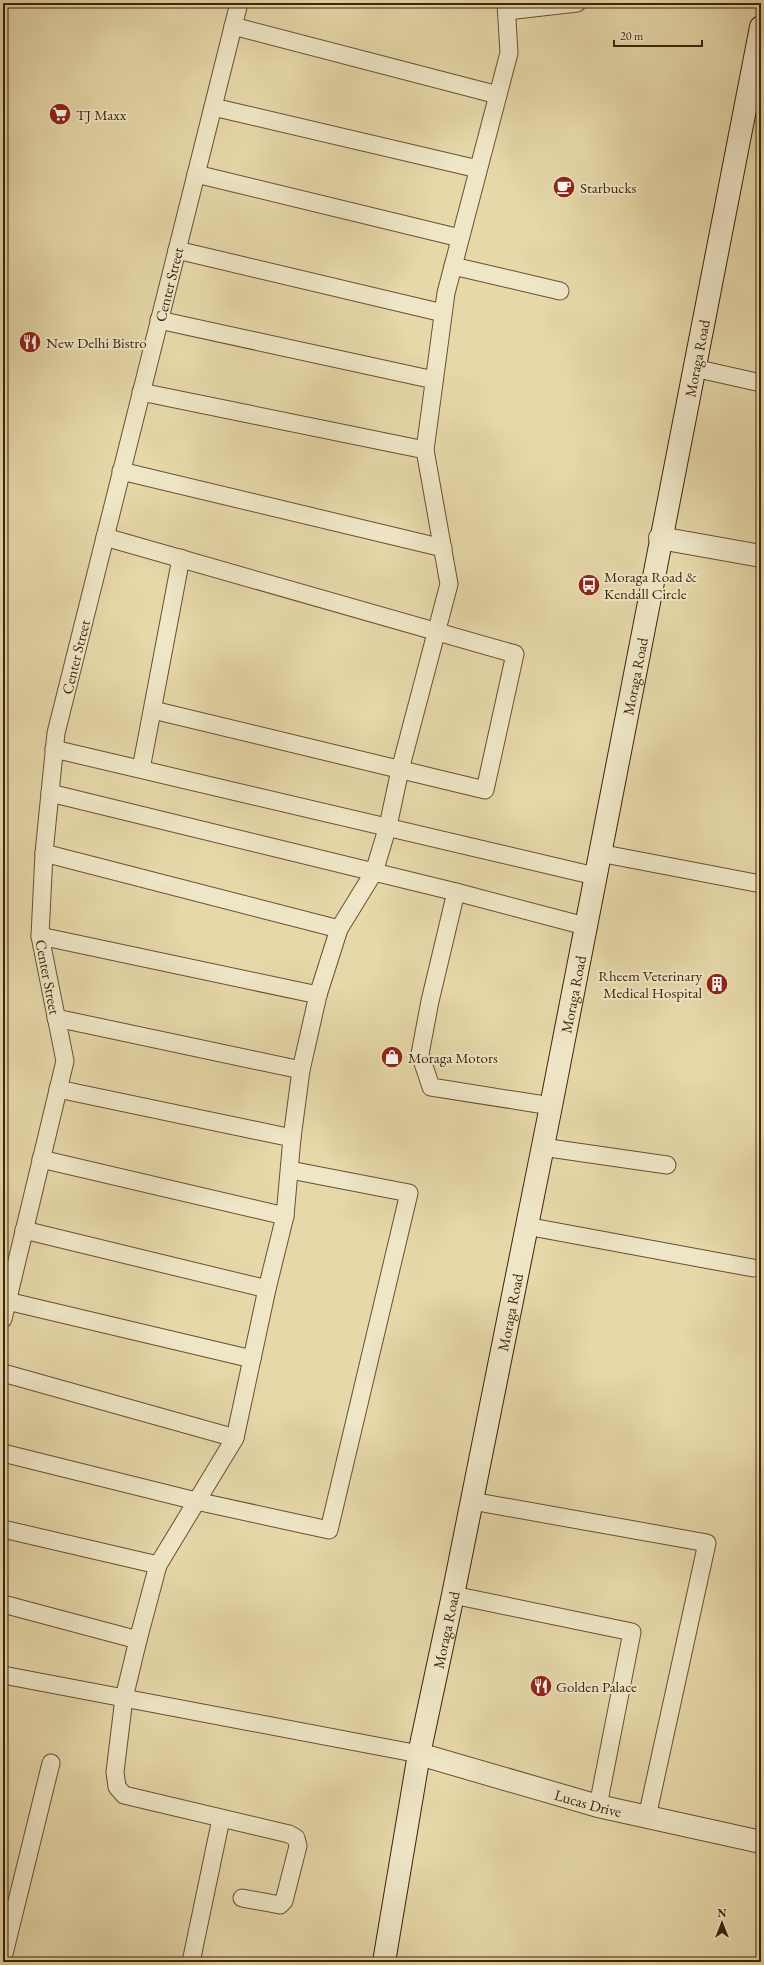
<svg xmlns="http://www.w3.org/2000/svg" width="764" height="1965" font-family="'EB Garamond',serif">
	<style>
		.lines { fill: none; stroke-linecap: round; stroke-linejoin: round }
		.service-casing { stroke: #685032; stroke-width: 19 }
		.minor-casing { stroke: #685032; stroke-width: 24 }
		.secondary-casing { stroke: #3e230a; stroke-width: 24 }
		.service { stroke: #efe6c7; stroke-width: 17 }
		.minor { stroke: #efe6c7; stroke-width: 22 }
		.secondary { stroke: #efe6c7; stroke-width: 22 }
		.labels { text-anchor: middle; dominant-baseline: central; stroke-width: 4; stroke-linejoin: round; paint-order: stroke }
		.poi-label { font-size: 15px; fill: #3e230a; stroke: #efe6c7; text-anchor: start }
		.street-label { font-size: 15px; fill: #3e230a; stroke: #efe6c7 }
	</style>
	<rect width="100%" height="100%" fill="#e6d8a9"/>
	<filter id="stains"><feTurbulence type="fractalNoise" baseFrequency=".005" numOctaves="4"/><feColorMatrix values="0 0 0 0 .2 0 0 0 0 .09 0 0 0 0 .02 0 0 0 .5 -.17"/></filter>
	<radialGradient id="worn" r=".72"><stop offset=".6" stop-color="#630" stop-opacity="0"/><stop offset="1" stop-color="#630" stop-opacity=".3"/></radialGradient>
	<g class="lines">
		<!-- service casing -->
		<g class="service-casing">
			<g id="service">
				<path d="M 507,11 L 577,3"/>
				<path d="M 233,26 L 498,95"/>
				<path d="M 213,107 L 478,169"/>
				<path d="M 196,174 L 460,238"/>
				<path d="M 177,250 L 443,313"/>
				<path d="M 453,266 L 560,291"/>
				<path d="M 159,320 L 434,380"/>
				<path d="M 694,368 L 761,383"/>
				<path d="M 141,392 L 425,450"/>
				<path d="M 121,471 L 443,548"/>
				<path d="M 105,537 L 515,654 L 485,790 L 153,710"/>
				<path d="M 54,749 L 595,876"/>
				<path d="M 141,769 L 181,558"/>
				<path d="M 50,793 L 456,892 L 585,926"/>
				<path d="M 44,853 L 339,929"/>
				<path d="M 599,853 L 761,884"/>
				<path d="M 456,892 L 430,1001 L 420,1054 L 431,1087 L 551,1106"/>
				<path d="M 40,936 L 318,995"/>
				<path d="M 56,1018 L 301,1070"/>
				<path d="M 58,1089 L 292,1138"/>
				<path d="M 542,1147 L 667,1165"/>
				<path d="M 41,1159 L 285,1216"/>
				<path d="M 526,1226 L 753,1268"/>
				<path d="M 24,1230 L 267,1289"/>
				<path d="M 7,1301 L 252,1359"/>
				<path id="s1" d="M 3,1319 L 65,1061 L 40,936 L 44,853 L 56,733 L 239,3"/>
				<path d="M 3,1373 L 235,1438"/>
				<path d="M 3,1453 L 196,1501 L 329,1530 L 409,1193 L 290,1170"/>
				<path d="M 472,1501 L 707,1543 L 647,1817"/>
				<path d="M 3,1529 L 158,1565 L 138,1640 L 3,1604"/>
				<path d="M 158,1565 L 235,1438 L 267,1289 L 285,1216 L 292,1138 L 301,1070 L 318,995 L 339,929 L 374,872 L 388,826 L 400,770 L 449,584 L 425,450 L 446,293 L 509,53 L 506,3"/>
				<path d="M 453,1595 L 632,1632 L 598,1806"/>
				<path d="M 138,1640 L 124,1698 L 115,1772 L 117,1787 L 124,1795 L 289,1834 L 296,1838 L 298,1846 L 284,1901 L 280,1905 L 242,1898"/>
				<path d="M 3,1675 L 419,1754"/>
				<path d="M 3,1958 L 51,1763"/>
				<path d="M 191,1962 L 221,1819"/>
			</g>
		</g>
		<!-- minor casing -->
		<g class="minor-casing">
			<g id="minor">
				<path d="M 660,538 L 761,556"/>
				<path id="s2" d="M 419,1754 L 598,1806 L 761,1842"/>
			</g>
		</g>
		<!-- secondary casing -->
		<g class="secondary-casing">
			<g id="secondary">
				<path id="s3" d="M 384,1962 L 419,1754 L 453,1595 L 551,1106 L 761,27"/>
			</g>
		</g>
		<!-- service -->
		<use href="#service" class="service"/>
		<!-- minor -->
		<use href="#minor" class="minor"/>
		<!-- secondary -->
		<use href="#secondary" class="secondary"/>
	</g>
	<!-- icons -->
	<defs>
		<g id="supermarket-disc" transform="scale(1.15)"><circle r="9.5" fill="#8f2418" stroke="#efe6c7"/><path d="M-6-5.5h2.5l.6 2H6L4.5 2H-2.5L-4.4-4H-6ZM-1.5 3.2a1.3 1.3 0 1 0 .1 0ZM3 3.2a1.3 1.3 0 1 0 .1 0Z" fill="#fff"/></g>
		<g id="cafe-disc" transform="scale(1.15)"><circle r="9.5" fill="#8f2418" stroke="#efe6c7"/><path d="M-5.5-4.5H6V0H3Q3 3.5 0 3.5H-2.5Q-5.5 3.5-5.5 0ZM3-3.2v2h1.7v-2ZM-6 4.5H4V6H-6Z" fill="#fff"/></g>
		<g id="restaurant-disc" transform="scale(1.15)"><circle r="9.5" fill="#8f2418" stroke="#efe6c7"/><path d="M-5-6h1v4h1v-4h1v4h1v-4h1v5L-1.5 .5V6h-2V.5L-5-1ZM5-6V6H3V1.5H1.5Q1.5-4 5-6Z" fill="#fff"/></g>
		<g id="bus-disc" transform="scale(1.15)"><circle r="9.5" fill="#8f2418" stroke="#efe6c7"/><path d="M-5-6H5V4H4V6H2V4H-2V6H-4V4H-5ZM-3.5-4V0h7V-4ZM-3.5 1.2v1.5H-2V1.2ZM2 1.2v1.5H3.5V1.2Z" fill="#fff"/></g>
		<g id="building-disc" transform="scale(1.15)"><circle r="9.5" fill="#8f2418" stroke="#efe6c7"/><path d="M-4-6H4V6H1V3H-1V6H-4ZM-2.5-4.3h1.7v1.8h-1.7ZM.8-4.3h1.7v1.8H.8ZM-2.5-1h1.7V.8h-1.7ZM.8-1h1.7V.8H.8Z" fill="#fff"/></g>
		<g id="shop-disc" transform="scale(1.15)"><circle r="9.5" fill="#8f2418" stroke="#efe6c7"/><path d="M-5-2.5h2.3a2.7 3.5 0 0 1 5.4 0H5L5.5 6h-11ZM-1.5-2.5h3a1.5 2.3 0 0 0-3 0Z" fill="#fff"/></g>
	</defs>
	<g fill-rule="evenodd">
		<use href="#supermarket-disc" x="60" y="114"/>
		<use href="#cafe-disc" x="564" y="187"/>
		<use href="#restaurant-disc" x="30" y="342"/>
		<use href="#bus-disc" x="589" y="585"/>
		<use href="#building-disc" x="717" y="984"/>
		<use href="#shop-disc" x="392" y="1057"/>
		<use href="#restaurant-disc" x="541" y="1686"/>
	</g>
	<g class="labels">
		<!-- poi labels -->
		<g class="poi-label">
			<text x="76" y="114">TJ Maxx</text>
			<text x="580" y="187">Starbucks</text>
			<text x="46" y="342">New Delhi Bistro</text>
			<text x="604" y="576">Moraga Road &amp;<tspan x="604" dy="17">Kendall Circle</tspan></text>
			<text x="702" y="975" text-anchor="end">Rheem Veterinary<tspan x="702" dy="17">Medical Hospital</tspan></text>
			<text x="408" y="1057">Moraga Motors</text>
			<text x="556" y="1686">Golden Palace</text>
		</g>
		<!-- street labels -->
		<g class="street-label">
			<text stroke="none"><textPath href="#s1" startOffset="1059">Center Street</textPath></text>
			<text stroke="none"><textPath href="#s3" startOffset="1634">Moraga Road</textPath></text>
			<text stroke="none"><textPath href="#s1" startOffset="675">Center Street</textPath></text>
			<text stroke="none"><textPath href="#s3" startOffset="1310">Moraga Road</textPath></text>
			<text transform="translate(48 977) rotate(79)">Center Street</text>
			<text stroke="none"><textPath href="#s3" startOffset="986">Moraga Road</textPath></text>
			<text stroke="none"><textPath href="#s3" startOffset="662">Moraga Road</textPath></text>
			<text stroke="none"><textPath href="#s3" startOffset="338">Moraga Road</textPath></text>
			<text stroke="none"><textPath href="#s2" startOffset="176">Lucas Drive</textPath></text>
		</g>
	</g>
	<!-- margin -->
	<rect width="764" height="1965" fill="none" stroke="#e6d8a9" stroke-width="16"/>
	<rect x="4" y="4" width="756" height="1957" fill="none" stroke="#3e230a" stroke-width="2"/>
	<rect x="8" y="8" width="748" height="1949" fill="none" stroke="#3e230a"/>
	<!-- north arrow -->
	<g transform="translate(722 1923)" stroke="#efe6c7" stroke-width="3" paint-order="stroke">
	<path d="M0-3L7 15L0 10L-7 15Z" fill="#3e230a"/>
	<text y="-6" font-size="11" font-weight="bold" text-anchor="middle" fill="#3e230a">N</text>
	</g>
	<!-- scale -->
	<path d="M614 40v6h88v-6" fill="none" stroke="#3e230a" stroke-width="2"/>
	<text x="620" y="40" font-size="12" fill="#3e230a" stroke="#efe6c7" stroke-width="3" paint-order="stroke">20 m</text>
	<rect width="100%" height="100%" filter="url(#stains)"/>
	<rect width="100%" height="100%" fill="url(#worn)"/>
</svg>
